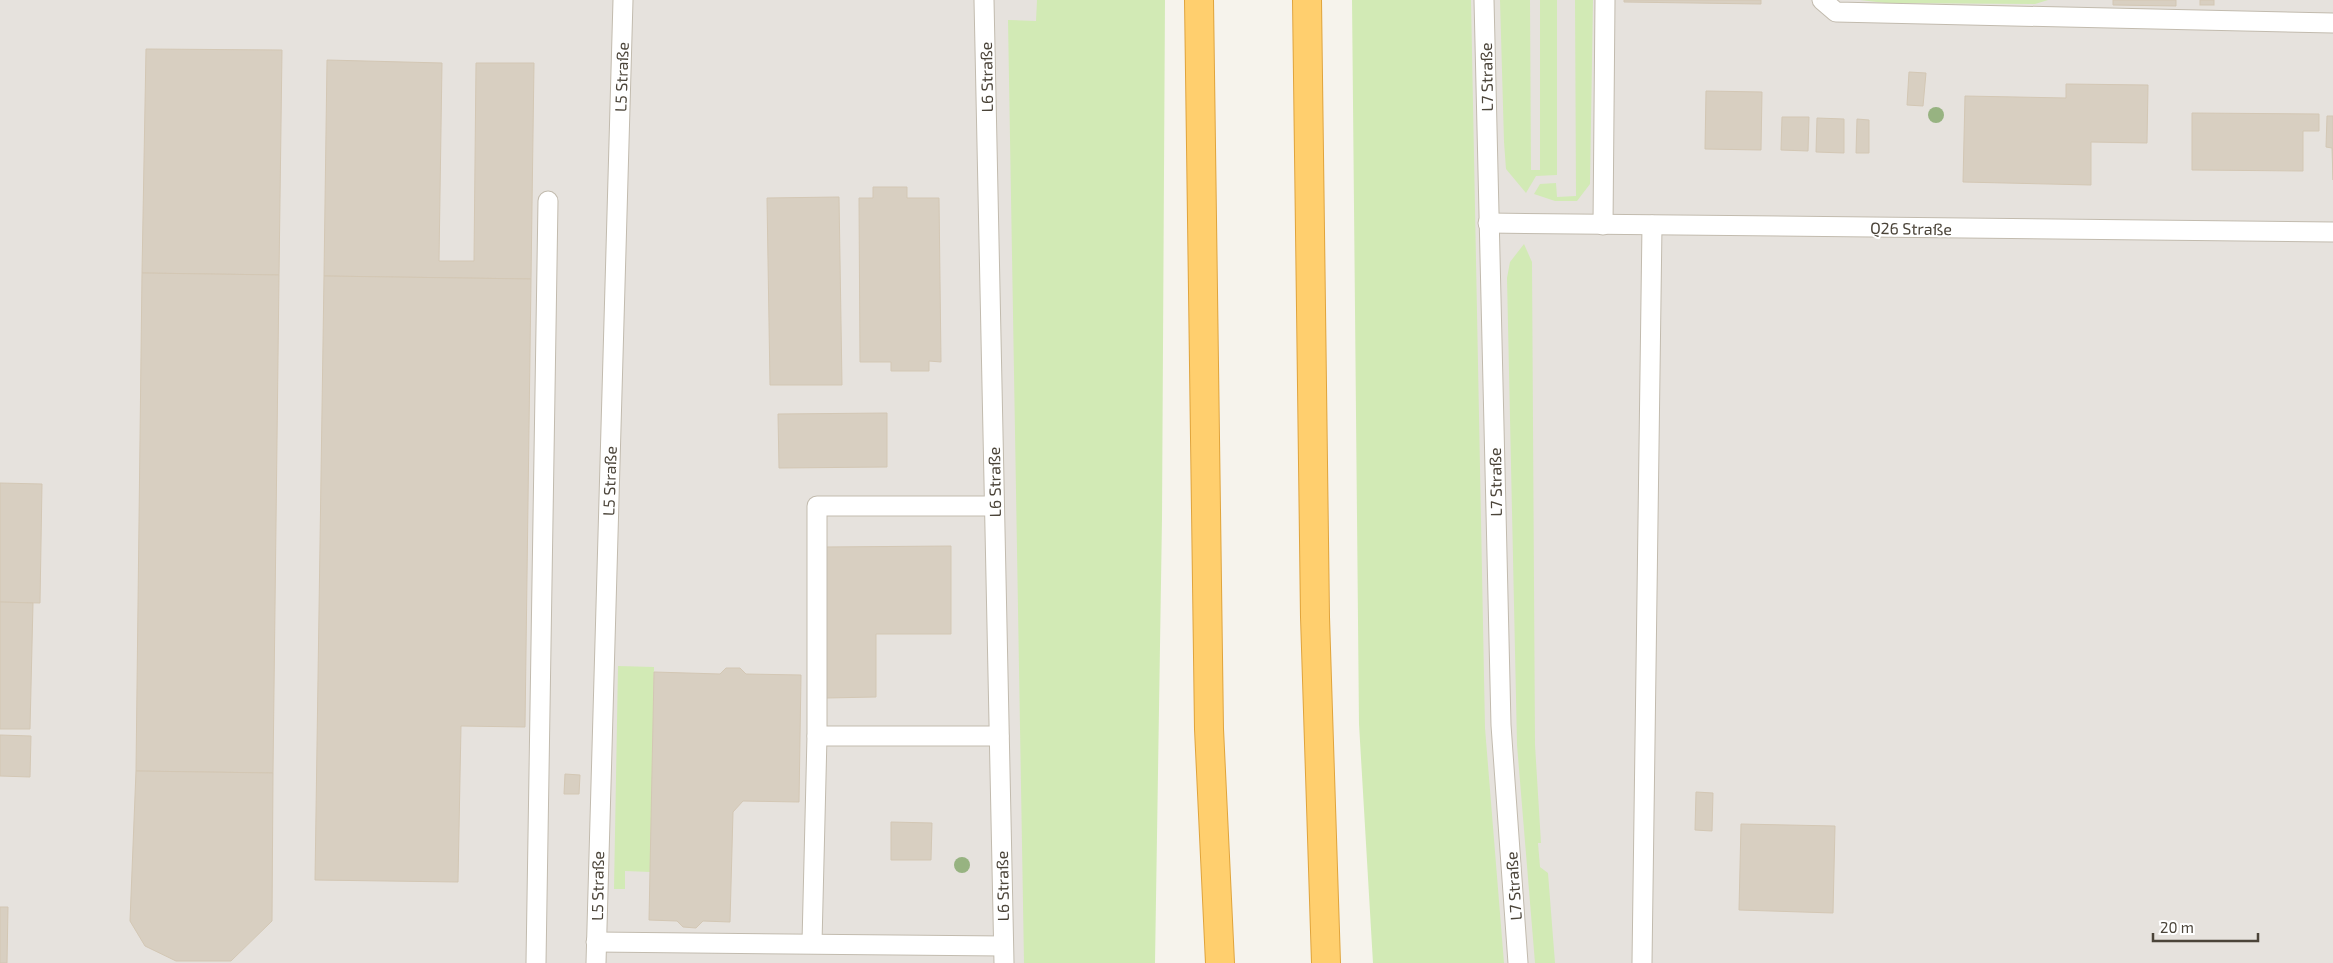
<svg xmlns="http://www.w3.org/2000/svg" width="2333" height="963" font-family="'Exo 2',sans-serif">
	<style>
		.industrial { fill: #e6e2dd }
		.green { fill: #d2eab5 }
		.building { fill: #d8cfc1; stroke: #d3c7b4 }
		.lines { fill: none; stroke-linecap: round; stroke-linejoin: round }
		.lane-casing { stroke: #c2bbae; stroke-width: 21 }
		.highway-casing { stroke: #e0a43c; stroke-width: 30 }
		.lane { stroke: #fff; stroke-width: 19 }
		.highway { stroke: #ffcf6e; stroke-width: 28 }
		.tree { fill: #97b381 }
		.labels { text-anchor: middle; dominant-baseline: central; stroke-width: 4; stroke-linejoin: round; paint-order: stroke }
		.street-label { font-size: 16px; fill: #4b4439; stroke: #fff }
	</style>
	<rect width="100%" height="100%" fill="#f6f3ec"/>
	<!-- industrial -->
	<g class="industrial">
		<path d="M 0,0 L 1109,0 L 1126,963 L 0,963 Z"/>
		<path d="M 1390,0 L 2333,0 L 2333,963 L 1429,963 Z"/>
	</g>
	<!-- green -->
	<g class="green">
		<path d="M 1037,0 L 1165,0 L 1162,519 L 1155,963 L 1024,963 L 1008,20 L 1036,21 Z"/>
		<path d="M 1352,0 L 1471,0 L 1485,728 L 1504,963 L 1373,963 L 1359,724 Z"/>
		<path d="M 1500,0 L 1530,0 L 1531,170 L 1540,170 L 1540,0 L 1557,0 L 1557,175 L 1536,176 L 1526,193 L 1506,169 L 1504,142 Z"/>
		<path d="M 1575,0 L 1593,0 L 1590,184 L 1577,201 L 1555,201 L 1534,194 L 1540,184 L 1556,183 L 1557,197 L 1576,196 Z"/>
		<path d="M 1860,0 L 2048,0 L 2035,4 L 1885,3 Z"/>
		<path d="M 1524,244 L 1532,262 L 1535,745 L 1541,843 L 1538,843 L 1540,867 L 1548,873 L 1555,963 L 1535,963 L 1517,745 L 1507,278 L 1510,262 Z"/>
		<path d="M 618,666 L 654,667 L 651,872 L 625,871 L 625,889 L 614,889 Z"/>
	</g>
	<!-- building -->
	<g class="building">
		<path d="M 1624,0 L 1761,0 L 1761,4 L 1624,2 Z"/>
		<path d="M 2113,0 L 2176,0 L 2176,6 L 2113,5 Z"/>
		<rect x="2200" y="0" width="14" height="5"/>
		<path d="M 146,49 L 282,50 L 279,275 L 142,273 Z"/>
		<path d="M 327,60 L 442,63 L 439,261 L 474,261 L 476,63 L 534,63 L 531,279 L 324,276 Z"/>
		<path d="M 1909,72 L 1926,73 L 1923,106 L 1907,105 Z"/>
		<path d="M 2066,84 L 2148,85 L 2147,143 L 2091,142 L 2091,185 L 1963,182 L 1965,96 L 2066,98 Z"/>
		<path d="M 1706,91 L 1762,92 L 1761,150 L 1705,149 Z"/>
		<path d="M 2192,113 L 2319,114 L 2319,131 L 2303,131 L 2303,171 L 2192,170 Z"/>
		<path d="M 2327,116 L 2333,116 L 2333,180 L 2332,148 L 2326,147 Z"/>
		<path d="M 1782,117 L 1809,117 L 1808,151 L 1781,150 Z"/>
		<path d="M 1817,118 L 1844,119 L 1844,153 L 1816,152 Z"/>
		<path d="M 1857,119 L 1869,120 L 1869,153 L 1856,153 Z"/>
		<path d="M 873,187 L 907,187 L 907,198 L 939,198 L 941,362 L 929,361 L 929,371 L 891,371 L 891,362 L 860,362 L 859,198 L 873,198 Z"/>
		<path d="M 839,197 L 842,385 L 770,385 L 767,198 Z"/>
		<path d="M 142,273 L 279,275 L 273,773 L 136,771 Z"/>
		<path d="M 324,276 L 531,279 L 525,727 L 461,726 L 458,882 L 315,880 Z"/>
		<path d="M 887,413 L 887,467 L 779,468 L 778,414 Z"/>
		<path d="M 0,483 L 42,484 L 40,603 L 0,602 Z"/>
		<path d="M 951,546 L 951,634 L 876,634 L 876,697 L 826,698 L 825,547 Z"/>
		<path d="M 0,602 L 33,603 L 30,729 L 0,729 Z"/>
		<path d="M 726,668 L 740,668 L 746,674 L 801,675 L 799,802 L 743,801 L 733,812 L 730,922 L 703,921 L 696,928 L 683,927 L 677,921 L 649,920 L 654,672 L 720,674 Z"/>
		<path d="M 0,735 L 31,736 L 30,777 L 0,776 Z"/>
		<path d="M 136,771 L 273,773 L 272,921 L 231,961 L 176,961 L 145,946 L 130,921 Z"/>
		<path d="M 565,774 L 580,775 L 579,794 L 564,794 Z"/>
		<path d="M 1696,792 L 1713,793 L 1712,831 L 1695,830 Z"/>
		<path d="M 891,822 L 932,823 L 931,860 L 891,860 Z"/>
		<path d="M 1741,824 L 1835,826 L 1833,913 L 1739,910 Z"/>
		<path d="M 0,907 L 8,907 L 7,963 L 0,963 Z"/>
	</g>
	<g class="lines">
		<!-- lane casing -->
		<g class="lane-casing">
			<g id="lane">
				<path d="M 984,0 L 1004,963"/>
				<path d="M 1484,0 L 1501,725 L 1518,963"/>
				<path d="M 1822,0 L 1836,12 L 2333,23"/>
				<path d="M 1488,223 L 2333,232"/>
				<path d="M 1603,225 L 1605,0"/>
				<path d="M 817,736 L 999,736"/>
				<path d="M 596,942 L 1003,946"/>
				<path d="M 812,943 L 817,736 L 817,506 L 994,506"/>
				<path d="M 536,963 L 548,201"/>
				<path d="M 596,963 L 623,0"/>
				<path d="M 1642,963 L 1652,225"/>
			</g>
		</g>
		<!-- highway casing -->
		<g class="highway-casing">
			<g id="highway">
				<path d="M 1199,0 L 1209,729 L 1220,963"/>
				<path d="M 1307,0 L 1315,617 L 1326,963"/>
			</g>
		</g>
		<!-- lane -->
		<use href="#lane" class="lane"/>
		<!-- highway -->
		<use href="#highway" class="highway"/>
	</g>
	<!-- trees -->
	<g class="tree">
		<circle cx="1936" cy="115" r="8"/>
		<circle cx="962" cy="865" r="8"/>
	</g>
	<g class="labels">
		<!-- street labels -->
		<g class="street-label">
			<text transform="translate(621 77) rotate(-88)">L5 Straße</text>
			<text transform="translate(986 77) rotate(-91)">L6 Straße</text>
			<text transform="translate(1486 77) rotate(-91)">L7 Straße</text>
			<text transform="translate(1911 228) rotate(1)">Q26 Straße</text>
			<text transform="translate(609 481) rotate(-88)">L5 Straße</text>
			<text transform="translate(994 482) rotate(-91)">L6 Straße</text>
			<text transform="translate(1495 482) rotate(-91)">L7 Straße</text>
			<text transform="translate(597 886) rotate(-89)">L5 Straße</text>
			<text transform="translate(1002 886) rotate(-91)">L6 Straße</text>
			<text transform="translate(1513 886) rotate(-94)">L7 Straße</text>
		</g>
	</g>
	<!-- scale -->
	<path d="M2153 933v8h105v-8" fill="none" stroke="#4b4439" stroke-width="2.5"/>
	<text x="2160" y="933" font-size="15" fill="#4b4439" stroke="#ffffff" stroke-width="4" paint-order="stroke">20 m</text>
</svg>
